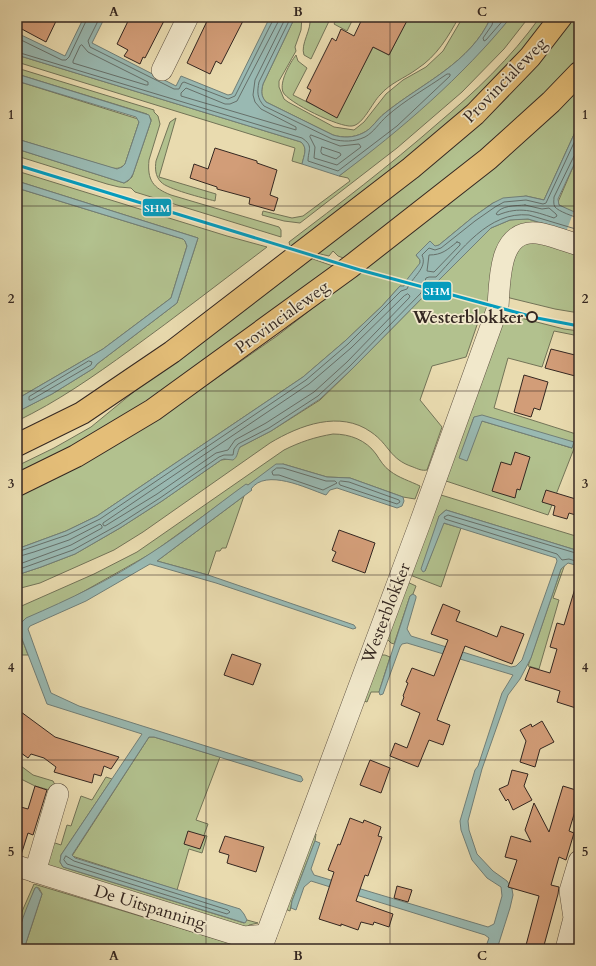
<svg xmlns="http://www.w3.org/2000/svg" width="596" height="966" font-family="Cardo,serif">
	<style>
		.green { fill: #b2c18e; stroke: #737458; fill-rule: evenodd }
		.water { fill: #99b9b2; stroke: #717f78 }
		.pier { fill: #e9dbaf }
		.lines { fill: none; stroke-linecap: round; stroke-linejoin: round }
		.shore { stroke: #66706a; stroke-width: 1 }
		.building { fill: #d29d78; stroke: #342721 }
		.minor-casing { stroke: #615444; stroke-width: 22 }
		.major-casing { stroke: #342721; stroke-width: 24 }
		.minor { stroke: #f1e8cb; stroke-width: 21 }
		.major { stroke: #e4be78; stroke-width: 22 }
		.tram-1-casing { stroke: #f1e8cb; stroke-width: 6 }
		.tram-1 { stroke: #059cbd; stroke-width: 3 }
		.grid { fill: none; stroke: #342721; stroke-width: 1; stroke-opacity: 0.55 }
		.stop-dot { fill: #f1e8cb; stroke: #342721; stroke-width: 2 }
		.labels { text-anchor: middle; dominant-baseline: central; stroke-width: 3.5; stroke-linejoin: round; paint-order: stroke }
		.street-label { font-size: 17px; fill: #342721; stroke: #f1e8cb }
		.stop-label { font-size: 17px; font-weight: bold; fill: #342721; stroke: #f1e8cb; text-anchor: end }
		.line-badge { stroke: #f1e8cb; stroke-width: 1.5 }
		.badge-label { font-size: 11px; text-anchor: middle; font-weight: bold; fill: #fff }
		.neatline { fill: none; stroke: #342721; stroke-width: 1.5 }
		.grid-label { font-size: 13px; text-anchor: middle; font-weight: bold; fill: #342721 }
	</style>
	<rect width="100%" height="100%" fill="#e9dbaf"/>
	<filter id="stains"><feTurbulence type="fractalNoise" baseFrequency=".005" numOctaves="4"/><feColorMatrix values="0 0 0 0 .2 0 0 0 0 .09 0 0 0 0 .02 0 0 0 .5 -.17"/></filter>
	<radialGradient id="worn" r=".72"><stop offset=".6" stop-color="#630" stop-opacity="0"/><stop offset="1" stop-color="#630" stop-opacity=".3"/></radialGradient>
	<!-- green -->
	<g class="green">
		<path d="M 295,17 L 302,17 L 301,30 L 295,47 L 296,51 L 279,81 L 279,87 L 284,99 L 288,102 L 334,127 L 354,130 L 364,122 L 386,94 L 403,80 L 426,67 L 443,51 L 463,17 L 491,17 C 471,63 422,83 385,113 C 377,119 372,129 363,133 C 353,138 343,138 333,135 L 266,102 C 261,96 261,92 263,84 Z"/>
		<path d="M 310,17 L 331,17 L 311,59 L 304,55 C 300,44 312,30 310,17 Z"/>
		<path d="M 338,17 L 354,17 L 347,31 L 334,24 Z"/>
		<path d="M 408,17 L 459,17 C 448,37 437,56 417,69 C 405,78 390,83 380,95 C 372,103 363,125 352,126 C 340,128 287,102 283,92 C 279,82 290,63 296,55 L 298,61 L 307,68 L 293,95 L 337,117 L 373,47 L 389,55 Z"/>
		<path d="M 511,17 L 529,17 L 504,49 L 462,92 L 397,148 L 300,223 L 284,221 L 262,215 L 263,211 L 292,218 L 303,216 L 350,181 L 348,178 L 339,176 L 374,148 L 483,49 Z"/>
		<path d="M 540,17 L 550,17 L 531,40 L 491,84 L 437,135 L 293,247 L 290,246 L 289,242 C 339,204 389,166 437,124 C 475,92 511,58 540,17 Z"/>
		<path d="M 574,17 L 579,17 L 579,60 L 572,69 L 512,127 L 346,259 L 338,256 L 333,251 L 329,256 L 316,253 L 549,48 Z"/>
		<path d="M 17,55 L 301,142 C 308,148 304,155 302,164 L 292,161 L 295,148 L 17,62 Z"/>
		<path d="M 17,68 L 154,110 L 154,112 L 158,116 L 160,124 L 149,160 C 147,180 153,188 171,195 L 279,227 L 281,230 L 281,237 L 135,192 L 131,188 L 119,187 L 107,184 L 17,156 L 17,149 L 124,183 L 128,181 L 132,177 L 151,121 L 151,119 L 147,114 L 17,74 Z"/>
		<path d="M 17,81 L 138,119 L 139,122 L 125,164 C 121,168 118,169 112,168 L 17,139 Z"/>
		<path d="M 579,87 L 579,126 L 576,130 L 544,200 L 526,196 L 493,203 L 473,217 L 439,245 L 435,247 L 430,242 L 416,255 L 420,260 L 420,264 L 407,281 L 404,287 L 400,286 L 382,306 L 345,341 L 303,377 L 97,516 L 66,531 L 17,549 L 17,495 L 158,419 L 277,336 L 363,269 Z"/>
		<path d="M 176,118 L 159,177 L 216,194 L 215,201 C 203,198 167,189 161,182 C 155,176 155,168 156,161 L 170,122 Z"/>
		<path d="M 579,153 L 579,205 L 574,213 L 559,205 L 558,202 Z"/>
		<path d="M 17,171 L 227,236 L 267,247 C 222,281 177,316 130,350 C 94,376 57,402 17,421 L 17,412 L 52,394 L 94,368 L 97,364 L 177,303 L 198,238 L 17,181 Z"/>
		<path d="M 17,188 L 183,239 L 185,241 L 187,246 L 171,298 L 103,349 L 17,399 Z"/>
		<path d="M 520,219 L 528,219 L 566,230 L 529,228 L 489,309 L 477,325 L 466,357 L 432,366 L 420,400 L 442,427 L 427,470 C 422,471 418,469 413,467 C 389,459 390,445 371,432 C 340,410 300,425 270,443 L 143,532 L 114,550 L 40,583 L 17,589 L 17,575 L 41,567 L 75,554 L 120,528 L 162,501 L 221,460 L 229,459 L 240,447 L 271,431 L 320,400 L 353,368 L 427,293 L 426,292 L 429,281 L 473,245 L 491,228 L 510,220 Z"/>
		<path d="M 525,239 L 579,248 L 579,313 L 555,309 L 510,298 L 507,296 L 505,274 Z"/>
		<path d="M 310,258 L 333,266 L 183,379 L 82,442 L 17,474 L 17,466 L 54,448 L 91,427 L 158,372 Z"/>
		<path d="M 501,313 L 564,329 L 579,331 L 579,336 L 554,331 L 542,367 L 508,358 L 494,408 L 576,434 L 575,446 L 548,515 L 446,481 ZM 474,417 L 572,448 L 482,421 L 460,458 Z"/>
		<path d="M 333,434 C 350,434 366,440 376,454 C 380,460 384,467 390,471 C 399,478 410,481 420,486 L 415,499 L 403,497 L 350,478 L 327,477 L 283,464 L 248,485 L 246,485 L 152,553 L 72,598 L 19,631 L 28,655 L 17,655 L 17,608 L 94,574 L 137,552 L 284,450 C 300,442 315,437 333,434 Z"/>
		<path d="M 441,495 L 579,537 L 579,551 L 446,510 L 439,516 L 425,571 L 443,523 L 461,528 L 441,587 L 410,575 L 439,496 Z"/>
		<path d="M 244,496 L 226,548 L 222,548 L 220,551 L 216,551 L 208,575 L 157,561 Z"/>
		<path d="M 565,564 L 553,598 L 559,600 L 539,669 L 528,666 L 561,569 Z"/>
		<path d="M 405,581 L 416,586 L 413,594 L 410,596 L 394,644 L 391,643 L 385,637 Z"/>
		<path d="M 378,655 L 385,655 L 390,657 L 379,692 L 371,692 L 367,702 L 364,701 Z"/>
		<path d="M 149,737 L 154,737 L 220,757 L 196,820 L 208,824 L 204,835 L 207,836 L 202,853 L 189,849 L 177,890 L 72,856 Z"/>
		<path d="M 17,763 L 33,775 L 53,781 L 55,785 L 53,791 L 35,786 L 17,777 Z"/>
		<path d="M 106,777 L 112,779 L 61,855 L 60,862 L 63,867 L 244,923 L 247,920 L 258,923 L 249,925 L 248,930 L 49,869 L 45,859 L 52,842 L 61,845 L 67,825 L 71,826 L 81,796 L 92,800 Z"/>
		<path d="M 315,834 L 316,834 L 315,841 L 292,901 L 290,911 L 285,909 Z"/>
		<path d="M 34,884 L 236,945 L 243,949 L 139,949 L 132,947 L 131,949 L 22,949 L 25,946 L 42,894 L 39,888 L 35,888 L 17,938 L 17,923 Z"/>
	</g>
	<!-- water -->
	<g class="water">
		<path d="M 84,17 L 105,17 L 92,43 L 176,86 L 181,76 L 228,95 L 232,94 L 270,17 L 295,17 L 263,84 C 261,92 261,96 266,102 L 333,135 C 343,138 353,138 363,133 C 372,129 377,119 385,113 C 422,83 471,63 491,17 L 511,17 C 462,77 402,129 339,176 L 302,164 C 304,155 308,148 301,142 L 17,55 L 17,33 L 65,56 Z"/>
		<path d="M 17,74 L 149,115 L 151,121 L 133,174 L 130,179 L 124,183 L 17,149 L 17,139 L 117,169 L 122,167 L 125,164 L 139,122 L 136,117 L 17,81 Z"/>
		<path d="M 579,126 L 579,154 L 558,199 L 559,205 L 579,214 L 579,234 L 528,219 L 510,220 L 491,228 L 437,282 L 429,281 L 426,292 L 427,293 L 353,368 L 320,399 L 271,431 L 240,447 C 237,452 238,457 233,460 L 224,459 L 221,460 L 162,501 L 120,528 L 75,554 L 41,567 L 17,575 L 17,549 L 66,531 L 97,516 L 303,377 L 345,341 L 382,306 L 400,286 L 404,286 L 405,282 L 420,263 L 420,260 L 416,255 L 430,241 L 435,246 L 439,245 L 473,217 L 493,203 L 503,198 L 526,196 L 544,200 L 576,130 Z"/>
		<path d="M 17,181 L 198,238 L 177,303 L 97,364 L 94,368 L 52,394 L 17,412 L 17,399 L 103,349 L 171,298 L 187,246 L 185,241 L 183,239 L 17,188 Z"/>
		<path d="M 482,415 L 574,442 L 572,448 L 482,421 L 467,461 L 459,458 L 474,417 Z"/>
		<path d="M 276,464 L 283,464 L 327,477 L 350,478 L 403,497 L 404,501 L 402,506 L 397,508 L 337,488 L 330,490 L 326,495 C 306,488 266,468 251,489 L 252,490 L 157,561 L 208,575 L 354,625 L 356,628 L 353,629 L 216,583 L 150,564 L 86,601 L 30,626 L 28,629 L 51,693 L 79,706 L 301,776 L 303,780 L 301,782 L 297,781 L 154,737 L 149,737 L 72,855 L 75,858 L 240,909 L 244,914 L 247,920 L 245,923 L 63,867 L 60,862 L 61,855 L 142,734 L 47,704 L 19,631 L 21,623 L 26,618 C 70,599 112,579 151,553 C 184,532 214,507 246,484 L 248,485 Z"/>
		<path d="M 446,510 L 579,551 L 579,566 L 568,563 L 561,569 L 531,658 L 520,679 L 508,695 L 482,769 L 468,821 L 469,830 L 477,854 L 493,871 L 507,881 L 512,889 L 513,895 L 510,908 L 497,949 L 485,949 L 489,938 L 485,935 L 311,881 L 304,887 L 296,910 L 291,908 L 292,901 L 315,841 L 320,843 L 311,869 L 314,875 L 488,927 L 494,924 L 502,896 L 501,887 L 487,878 L 472,860 L 461,830 L 460,821 L 475,770 L 478,766 L 502,693 L 513,675 L 407,643 L 402,644 L 400,647 L 383,694 L 380,695 L 379,692 L 410,596 L 413,594 L 416,596 L 416,598 L 407,629 L 411,636 L 511,667 L 516,666 L 522,660 L 557,561 L 556,558 L 444,523 L 425,571 L 423,572 L 421,569 L 439,516 Z"/>
		<path d="M 37,887 L 42,894 L 25,946 L 22,949 L 17,949 C 17,928 27,907 35,888 Z"/>
	</g>
	<!-- pier -->
	<path class="pier" d="M 574,211 L 579,212 L 579,233 L 578,236 L 566,232 Z"/>
	<g class="lines">
		<!-- shore -->
		<g class="shore">
			<path d="M 100,17 L 88,41 L 90,47 L 174,89 L 179,89 L 182,83 L 184,82 L 228,99 L 235,96 L 273,20 L 273,17"/>
			<path d="M 279,17 L 278,22 L 237,101 L 230,104 L 225,104 L 186,88 L 181,93 L 181,96 L 296,130 L 296,127 L 261,109 L 255,102 L 253,95 L 255,80 L 286,17"/>
			<path d="M 494,17 L 492,25 L 483,38 L 484,41 L 486,40 L 506,17"/>
			<path d="M 17,38 L 62,60 L 66,60 L 69,57 L 88,17"/>
			<path d="M 82,45 L 88,52 L 148,82 L 148,85 L 146,85 L 73,63 L 73,61 L 80,46 Z"/>
			<path d="M 17,52 L 302,138 C 314,146 308,150 308,161 L 338,171 L 397,126 L 450,76 L 450,74 L 447,74 C 427,88 405,100 387,116 C 379,123 374,132 365,137 C 354,142 343,142 332,139 L 264,106 C 257,98 257,92 259,82 L 291,17"/>
			<path d="M 311,135 L 340,146 L 359,144 L 361,147 L 337,165 L 314,158 L 315,147 L 310,137 Z"/>
			<path d="M 322,147 L 340,153 L 341,155 L 336,159 L 322,154 L 321,152 Z"/>
			<path d="M 579,153 L 576,154 L 574,156 L 554,197 C 554,200 553,204 555,207 C 558,211 574,217 579,218"/>
			<path d="M 525,205 L 542,209 L 549,208 L 556,214 L 557,216 L 554,218 C 533,211 520,206 498,215 L 496,214 C 501,205 515,206 525,205 Z"/>
			<path d="M 457,242 L 460,243 L 460,245 L 434,272 L 427,271 L 429,255 C 442,255 447,250 457,242 Z"/>
			<path d="M 408,294 L 410,296 L 409,298 L 347,362 L 314,392 L 266,423 L 235,440 L 228,450 L 216,453 L 157,494 L 105,526 L 103,525 L 103,523 L 309,384 L 351,348 L 404,296 Z"/>
			<path d="M 89,361 L 92,362 L 91,365 L 31,400 L 29,400 L 29,397 Z"/>
			<path d="M 277,468 L 283,468 L 326,481 L 335,481 L 337,483 L 323,490 L 279,475 L 273,475 L 272,472 Z"/>
			<path d="M 341,481 L 349,482 L 399,500 L 400,502 L 397,504 L 340,485 L 339,483 Z"/>
			<path d="M 17,552 L 67,535 L 100,519 L 306,380 L 348,344 L 401,291 L 407,289 C 412,277 428,268 422,255 L 429,248 L 435,250 L 441,248 L 475,221 L 495,207 L 504,202 L 526,200 L 543,204 L 546,203 L 579,132"/>
			<path d="M 579,554 L 448,515 L 444,517 L 445,519 L 557,554 L 562,560 L 569,559 L 579,562"/>
			<path d="M 17,557 L 34,552 L 69,540 L 100,524 L 102,526 L 102,528 L 71,545 L 17,565"/>
			<path d="M 17,570 L 73,550 L 118,525 L 160,498 L 219,457 L 224,455 L 233,455 L 234,449 L 238,444 L 269,428 L 318,396 L 350,366 L 421,293 L 426,278 L 429,277 L 436,277 C 461,251 488,211 529,215 L 579,230"/>
			<path d="M 66,856 L 74,861 L 228,910 L 230,912 L 227,914 L 67,864 L 64,860 Z"/>
		</g>
	</g>
	<!-- building -->
	<g class="building">
		<path d="M 23,17 L 58,17 L 46,42 L 18,27 Z"/>
		<path d="M 130,17 L 166,17 L 145,58 L 143,57 L 140,64 L 124,56 L 128,50 L 117,44 Z"/>
		<path d="M 209,17 L 245,17 L 221,64 L 216,61 L 210,74 L 187,63 Z"/>
		<path d="M 363,17 L 409,17 L 389,55 L 373,47 L 337,118 L 306,101 L 311,90 L 307,88 L 332,38 L 336,41 L 341,29 L 354,36 Z"/>
		<path d="M 215,148 L 257,161 L 257,163 L 277,170 L 270,195 L 278,198 L 274,211 L 249,204 L 250,198 L 217,189 L 217,187 L 190,178 L 194,164 L 208,169 Z"/>
		<path d="M 551,349 L 579,356 L 579,377 L 545,368 Z"/>
		<path d="M 524,375 L 548,382 L 540,410 L 534,408 L 531,417 L 514,412 Z"/>
		<path d="M 515,452 L 530,457 L 520,490 L 517,489 L 515,498 L 492,491 L 501,462 L 511,465 Z"/>
		<path d="M 546,490 L 579,500 L 579,516 L 569,513 L 567,519 L 553,515 L 555,506 L 542,502 Z"/>
		<path d="M 339,530 L 375,543 L 365,573 L 332,561 L 336,552 L 332,550 Z"/>
		<path d="M 576,585 L 579,586 L 579,709 L 557,702 L 560,691 L 525,680 L 530,667 L 550,673 L 557,649 L 550,647 L 557,623 L 564,625 Z"/>
		<path d="M 443,604 L 460,611 L 456,621 L 480,630 L 497,637 L 501,626 L 524,634 L 512,664 L 465,646 L 437,720 L 450,725 L 443,745 L 429,740 L 418,767 L 390,756 L 395,743 L 407,748 L 420,713 L 401,705 L 404,697 L 403,696 L 408,683 L 406,682 L 412,668 L 434,676 L 448,640 L 431,634 Z"/>
		<path d="M 232,654 L 261,664 L 253,685 L 224,675 Z"/>
		<path d="M 17,709 L 55,737 L 119,757 L 111,769 L 104,766 L 101,776 L 94,774 L 92,783 L 54,772 L 56,767 L 44,758 L 31,754 L 28,758 L 17,750 Z"/>
		<path d="M 542,721 L 554,742 L 540,749 L 535,767 L 520,762 L 526,741 L 520,730 L 531,724 L 532,727 Z"/>
		<path d="M 370,760 L 390,768 L 381,793 L 360,785 Z"/>
		<path d="M 512,770 L 528,774 L 524,786 L 532,800 L 513,810 L 508,799 L 506,801 L 499,789 L 508,785 Z"/>
		<path d="M 35,786 L 47,790 L 33,835 L 28,833 L 21,855 L 17,854 L 17,806 L 28,809 Z"/>
		<path d="M 563,786 L 579,791 L 579,798 L 569,831 L 574,833 L 566,860 L 559,857 L 551,885 L 559,887 L 558,894 L 543,949 L 525,949 L 539,896 L 508,887 L 517,860 L 505,857 L 511,836 L 531,842 L 525,830 L 534,803 L 549,832 Z"/>
		<path d="M 350,818 L 363,823 L 364,820 L 381,827 L 378,836 L 382,837 L 368,876 L 365,875 L 356,901 L 393,914 L 389,927 L 374,922 L 373,925 L 361,922 L 358,930 L 341,924 L 341,926 L 319,919 L 334,872 L 328,870 L 338,844 L 340,845 Z"/>
		<path d="M 188,831 L 205,836 L 200,849 L 184,844 Z"/>
		<path d="M 225,836 L 264,847 L 256,872 L 227,863 L 229,855 L 219,852 Z"/>
		<path d="M 397,886 L 412,890 L 408,902 L 394,898 Z"/>
	</g>
	<g class="lines">
		<!-- minor casing -->
		<g class="minor-casing">
			<g id="minor">
				<path d="M 162,70 L 188,17"/>
				<path d="M 17,866 L 244,937 L 266,935"/>
				<path d="M 35,872 L 58,794"/>
				<path d="M 261,949 L 420,523 L 498,307 C 500,281 498,229 537,233 C 548,234 568,242 579,245"/>
				<path d="M 566,949 L 574,918 L 570,891 L 579,861"/>
			</g>
		</g>
		<!-- major casing -->
		<g class="major-casing">
			<g id="major">
				<path d="M 17,445 L 82,413 L 172,352 L 411,168 L 475,114 L 530,57 L 561,17"/>
				<path d="M 17,485 L 76,456 L 153,410 L 350,267 L 488,159 L 551,102 L 579,73"/>
			</g>
		</g>
		<!-- minor -->
		<use href="#minor" class="minor"/>
		<!-- major -->
		<use href="#major" class="major"/>
		<!-- tram-1 casing -->
		<g class="tram-1-casing">
			<path id="tram-1" d="M 17,165 L 360,270 L 537,318 L 579,326"/>
		</g>
		<!-- tram-1 -->
		<use href="#tram-1" class="tram-1"/>
	</g>
	<!-- grid -->
	<path class="grid" d="M 206,17 L 206,949M 390,17 L 390,949M 17,206 L 579,206M 17,391 L 579,391M 17,575 L 579,575M 17,760 L 579,760"/>
	<!-- markers -->
	<circle class="stop-dot" cx="532" cy="317" r="5"/>
	<g class="labels">
		<!-- street labels -->
		<g class="street-label">
			<text transform="translate(505 80) rotate(-46)">Provincialeweg</text>
			<text transform="translate(282 317) rotate(-36)">Provincialeweg</text>
			<text transform="translate(386 613) rotate(-69)">Westerblokker</text>
			<text transform="translate(150 907) rotate(17)">De Uitspanning</text>
		</g>
		<!-- stop labels -->
		<g class="stop-label">
			<text x="523" y="317">Westerblokker</text>
		</g>
	</g>
	<g class="line-badge">
		<rect x="142" y="198" width="30" height="19" rx="4" fill="#059cbd"/>
		<rect x="422" y="281" width="30" height="20" rx="4" fill="#059cbd"/>
	</g>
	<g class="badge-label">
		<text x="157" y="212">SHM</text>
		<text x="437" y="295">SHM</text>
	</g>
	<!-- margin -->
	<rect width="596" height="966" fill="none" stroke="#e9dbaf" stroke-width="44"/>
	<rect x="22" y="22" width="552" height="922" class="neatline"/>
	<g class="grid-label">
		<text x="114" y="16">A</text>
		<text x="298" y="16">B</text>
		<text x="482" y="16">C</text>
		<text x="11" y="119">1</text>
		<text x="585" y="119">1</text>
		<text x="11" y="303">2</text>
		<text x="585" y="303">2</text>
		<text x="11" y="488">3</text>
		<text x="585" y="488">3</text>
		<text x="11" y="672">4</text>
		<text x="585" y="672">4</text>
		<text x="11" y="856">5</text>
		<text x="585" y="856">5</text>
		<text x="114" y="960">A</text>
		<text x="298" y="960">B</text>
		<text x="482" y="960">C</text>
	</g>
	<rect width="100%" height="100%" filter="url(#stains)"/>
	<rect width="100%" height="100%" fill="url(#worn)"/>
</svg>
